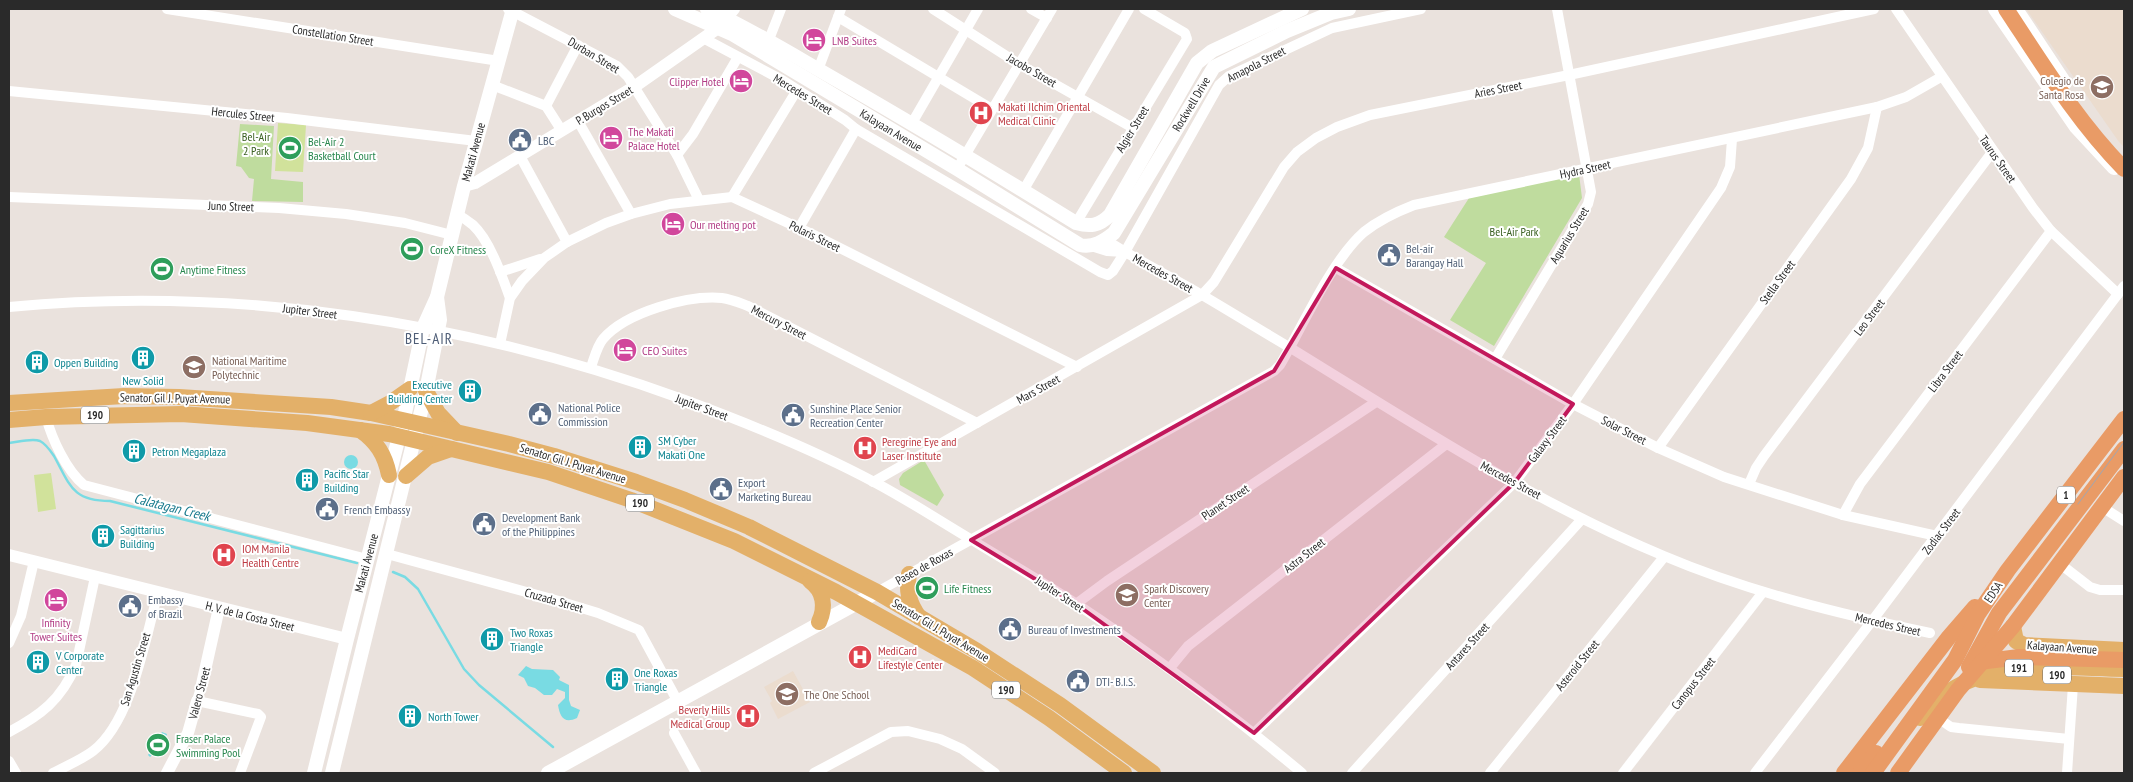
<svg xmlns="http://www.w3.org/2000/svg" width="2133" height="782" font-family="'PT Sans Narrow',sans-serif">
	<style>
		.education { fill: #ebdcce }
		.green { fill: #bfdc9e }
		.pitch { fill: #d1e29b }
		.water { fill: #79dbe3 }
		.lines { fill: none; stroke-linecap: round; stroke-linejoin: round }
		.stream { stroke: #79dbe3; stroke-width: 2.5 }
		.minor { stroke: #fff; stroke-width: 10 }
		.tertiary { stroke: #fff; stroke-width: 12 }
		.secondary { stroke: #fff; stroke-width: 14 }
		.primary { stroke: #e3b069; stroke-width: 16 }
		.trunk { stroke: #e99b66; stroke-width: 16 }
		.tram { stroke: #a0a6b2; stroke-width: 1 }
		.marked { fill: #c2185b; fill-opacity: 0.2; stroke: #c2185b; stroke-width: 4; stroke-linejoin: round }
		.labels { text-anchor: middle; dominant-baseline: central; stroke-width: 4; stroke-linejoin: round; paint-order: stroke }
		.shield { fill: #fff; stroke: #6a6a6a; stroke-width: 1 }
		.shield-label { font-size: 11px; font-weight: bold; fill: #2a2a2a }
		.street-label { font-size: 12px; fill: #2a2a2a; stroke: #fff }
		.hotel-label { font-size: 12px; fill: #b23c85; stroke: #fff; text-anchor: start }
		.education-label { font-size: 12px; fill: #785e54; stroke: #fff; text-anchor: start }
		.health-label { font-size: 12px; fill: #be3a42; stroke: #fff; text-anchor: start }
		.park-label { font-size: 12px; fill: #3a6021; stroke: #fff }
		.service-label { font-size: 12px; fill: #4e5e75; stroke: #fff; text-anchor: start }
		.leisure-label { font-size: 12px; fill: #27864d; stroke: #fff; text-anchor: start }
		.culture-label { font-size: 12px; fill: #0d838f; stroke: #fff; text-anchor: start }
		.water-label { font-size: 14px; font-style: italic; fill: #1a7b8e; stroke: #fff }
		.quarter-label { font-size: 15px; letter-spacing: 1px; fill: #4e5d76; stroke: #fff }
	</style>
	<rect width="100%" height="100%" fill="#eae2dd"/>
	<!-- education -->
	<g class="education">
		<path d="M 2026,9 L 2124,9 L 2124,147 L 2119,142 Z"/>
		<path d="M 793,671 L 810,702 L 778,719 L 770,703 L 772,701 L 764,687 Z"/>
	</g>
	<!-- green -->
	<g class="green">
		<path d="M 240,124 L 274,126 L 271,179 L 303,182 L 303,202 L 252,201 L 254,179 L 249,178 L 241,167 L 236,166 Z"/>
		<path d="M 1579,174 L 1582,198 L 1494,346 L 1450,320 L 1486,263 L 1444,237 L 1469,198 Z"/>
		<path d="M 924,460 L 944,495 L 937,506 L 900,485 L 899,479 L 903,473 Z"/>
	</g>
	<!-- pitch -->
	<g class="pitch">
		<path d="M 278,123 L 306,125 L 303,172 L 275,171 Z"/>
		<path d="M 51,473 L 56,509 L 38,512 L 34,475 Z"/>
	</g>
	<!-- water -->
	<g class="water">
		<circle cx="351" cy="462" r="7"/>
		<path d="M 526,666 L 532,669 L 553,670 L 560,677 L 559,680 L 569,685 L 569,700 L 571,706 L 580,710 L 577,718 C 564,724 560,717 558,705 L 565,698 L 565,692 L 557,689 L 552,695 L 544,695 L 535,688 L 528,686 L 524,678 L 518,675 Z"/>
		<path d="M 162,732 L 167,734 L 163,744 L 150,757 L 148,755 Z"/>
	</g>
	<g class="lines">
		<!-- stream -->
		<g class="stream">
			<path d="M 9,443 C 18,442 32,438 40,441 C 46,444 50,450 54,456 C 70,485 72,501 110,501 L 357,563"/>
			<path d="M 393,572 L 405,577 L 418,589 L 464,669 L 479,685 L 553,747"/>
		</g>
		<!-- minor -->
		<g class="minor">
			<path d="M 167,9 L 499,61"/>
			<path d="M 508,9 L 617,66 L 628,77 L 677,155 L 699,200"/>
			<path d="M 933,9 L 1019,64 L 1133,128"/>
			<path d="M 1031,9 L 1047,18"/>
			<path d="M 1896,9 L 2033,208 L 2051,231 L 2118,294"/>
			<path d="M 838,17 L 992,109"/>
			<path d="M 703,38 L 782,80 L 845,120 L 856,129 L 1100,272 L 1108,275 L 1113,271 L 1125,252 L 1219,85 L 1229,76 L 1332,28 L 1421,9"/>
			<path d="M 768,42 L 781,9"/>
			<path d="M 818,70 L 841,9"/>
			<path d="M 492,85 L 546,106 L 562,131"/>
			<path d="M 9,91 L 287,118 L 476,141"/>
			<path d="M 546,106 L 578,45"/>
			<path d="M 578,121 L 631,214"/>
			<path d="M 912,123 L 978,9"/>
			<path d="M 677,155 L 693,134 L 738,57"/>
			<path d="M 520,156 L 567,242"/>
			<path d="M 957,169 L 1052,9"/>
			<path d="M 1023,191 L 1129,9"/>
			<path d="M 9,197 L 279,208 L 346,214 L 405,223 L 452,235"/>
			<path d="M 732,197 L 797,90"/>
			<path d="M 457,214 C 462,217 468,221 473,225 C 490,241 502,276 510,298"/>
			<path d="M 1076,223 L 1187,39 L 1185,33 L 1144,9"/>
			<path d="M 799,228 L 856,129"/>
			<path d="M 1106,240 C 1136,260 1170,276 1202,295 C 1231,312 1260,330 1289,347 C 1411,422 1531,501 1664,556 C 1749,592 1840,614 1930,633"/>
			<path d="M 1091,246 L 1107,251 L 1124,252"/>
			<path d="M 1336,268 L 1573,404 L 1658,448 L 1724,477 L 1843,515 L 1937,536"/>
			<path d="M 500,272 L 540,259"/>
			<path d="M 9,307 C 238,285 470,322 685,400 C 750,424 814,450 874,482 C 908,500 940,521 972,540 C 1006,561 1041,581 1075,603 C 1154,655 1230,713 1302,773"/>
			<path d="M 500,344 L 510,298 L 522,281 L 544,258 L 567,242 L 606,223 L 631,214 L 670,204 L 732,197 L 812,234 L 1077,367"/>
			<path d="M 1495,359 L 1588,204 L 1591,192 L 1557,9"/>
			<path d="M 591,367 C 594,359 597,346 603,339 C 626,312 688,295 722,298 C 731,299 740,303 748,306 L 977,423"/>
			<path d="M 46,417 C 52,439 66,470 84,485 L 367,559"/>
			<path d="M 1658,448 L 1851,179 L 1868,148 L 1877,107"/>
			<path d="M 873,482 L 1202,295 L 1214,282 L 1284,167 L 1297,152 L 1316,138 L 1337,127 L 1370,115 L 1569,75 L 1874,9"/>
			<path d="M 1749,484 L 1756,468 L 1764,456 L 1993,151"/>
			<path d="M 2102,507 L 2124,521"/>
			<path d="M 1843,515 L 1860,484 L 2051,231"/>
			<path d="M 387,554 L 552,599 L 598,613 L 639,630 L 678,702"/>
			<path d="M 2059,563 L 2090,587 L 2100,590 L 2124,590"/>
			<path d="M 877,592 L 1274,371 L 1280,365 C 1303,326 1331,261 1364,232 C 1379,220 1396,212 1414,205 L 1877,107 L 1906,97 L 1941,77"/>
			<path d="M 1076,604 L 1107,581 L 1376,402"/>
			<path d="M 9,643 L 21,616 L 34,561"/>
			<path d="M 1169,669 L 1188,646 L 1445,445"/>
			<path d="M 202,684 L 197,701 L 258,714 L 261,717 L 240,773"/>
			<path d="M 1938,718 L 1951,727 L 1959,728 L 2069,739"/>
			<path d="M 9,732 C 41,715 61,700 76,665 L 95,577"/>
			<path d="M 674,733 L 696,773"/>
			<path d="M 1254,733 L 1515,482 L 1573,404 L 1721,188 L 1730,167 L 1732,139"/>
			<path d="M 9,761 L 16,773"/>
			<path d="M 53,773 C 66,766 81,760 93,751 C 132,721 145,639 158,593"/>
			<path d="M 814,773 L 891,732 L 908,731 L 940,739 L 962,749 L 995,773"/>
			<path d="M 1352,773 L 1582,519"/>
			<path d="M 1490,773 L 1664,557"/>
			<path d="M 1623,773 L 1763,592"/>
			<path d="M 1755,773 L 1872,621 L 2124,286"/>
			<path d="M 2067,773 L 2073,685"/>
		</g>
		<!-- tertiary -->
		<g class="tertiary">
			<path d="M 464,186 L 475,183 L 634,87 L 718,28 L 734,9"/>
			<path d="M 9,555 L 347,639"/>
			<path d="M 202,684 L 219,608"/>
			<path d="M 167,773 L 188,733 L 197,701"/>
		</g>
		<!-- secondary -->
		<g class="secondary">
			<path d="M 675,9 L 732,34 L 957,169 L 1080,245 C 1093,248 1104,241 1114,233 L 1214,67 L 1287,31 L 1331,13 L 1349,9"/>
			<path d="M 707,9 C 753,30 796,57 840,82 C 920,128 998,175 1076,223 C 1090,227 1099,226 1110,215 L 1197,63 L 1212,51 L 1302,9"/>
			<path d="M 1995,9 L 2076,127 L 2114,168"/>
			<path d="M 2016,9 L 2065,83"/>
			<path d="M 314,773 L 347,639 L 405,413 L 423,328 L 437,297 L 464,186 L 513,9"/>
			<path d="M 332,773 L 426,391 L 440,320 L 437,297"/>
			<path d="M 548,773 L 877,592"/>
		</g>
		<!-- primary -->
		<g class="primary">
			<path d="M 426,391 L 438,413 L 457,433"/>
			<path d="M 9,403 L 124,396 L 179,397 L 331,407 L 371,413 L 509,444 L 554,456 L 636,482 L 685,500 L 749,527 L 877,592 L 977,651 L 1060,705 L 1153,773"/>
			<path d="M 371,413 L 390,403 L 410,389"/>
			<path d="M 9,420 L 46,417 L 181,414 L 307,423 L 389,434 L 548,472 L 631,500 L 734,541 L 836,592 L 973,668 L 1049,718 L 1124,773"/>
			<path d="M 360,430 C 377,442 385,455 389,475"/>
			<path d="M 406,476 L 428,457 L 451,449"/>
			<path d="M 909,574 C 906,591 909,603 919,617"/>
			<path d="M 810,581 C 824,591 826,607 819,622"/>
			<path d="M 2013,626 L 2016,641 L 2024,645 L 2124,650"/>
			<path d="M 1980,680 L 2124,686"/>
			<path d="M 1920,718 C 1971,654 2051,668 2124,669"/>
		</g>
		<!-- trunk -->
		<g class="trunk">
			<path d="M 2006,9 C 2043,65 2077,121 2124,169"/>
			<path d="M 1979,662 L 2019,657 L 2124,660"/>
			<path d="M 1969,667 L 1999,613 L 2124,449"/>
			<path d="M 1844,773 L 1949,637 L 1975,607"/>
			<path d="M 1860,773 L 1876,753"/>
			<path d="M 1873,773 L 1955,660 L 1978,614 L 2008,570 L 2124,419"/>
			<path d="M 1898,773 L 1958,690 L 2013,626 L 2124,477"/>
		</g>
		<!-- tram -->
		<path class="tram" d="M 2078,504 L 2124,442"/>
	</g>
	<!-- marked area -->
	<path class="marked" d="M 1336,268 L 1573,404 L 1515,482 L 1254,733 L 1076,604 L 971,540 L 1274,371 Z"/>
	<!-- icons -->
	<defs>
		<g id="hotel-disc" transform="scale(1.25)"><circle r="9.5" fill="#d1479c" stroke="#fff"/><path d="M-6-4.5h1.5V1H6V5H4.5V3h-9V5H-6ZM-4 0a1.8 1.8 0 1 1 3.6 0ZM.5 0V-2.5h3Q6-2.5 6 0Z" fill="#fff"/></g>
		<g id="university-disc" transform="scale(1.25)"><circle r="9.5" fill="#8d6e63" stroke="#fff"/><path d="M0-5L7-2L0 1L-7-2ZM-4 1L0 2.5L4 1V4Q0 6-4 4Z" fill="#fff"/></g>
		<g id="hospital-disc" transform="scale(1.25)"><circle r="9.5" fill="#e0444e" stroke="#fff"/><path d="M-5-5h3v3.5h4V-5h3V5h-3V1.5h-4V5h-3Z" fill="#fff"/></g>
		<g id="civic-disc" transform="scale(1.25)"><circle r="9.5" fill="#5c6f8a" stroke="#fff"/><path d="M-.6-6.5H3V-4.5H.6V-3L4-1V1h2V6H-6V1h2V-1L-.6-3ZM-1.2 2.5V6h2.4V2.5Z" fill="#fff"/></g>
		<g id="stadium-disc" transform="scale(1.25)"><circle r="9.5" fill="#2e9e5b" stroke="#fff"/><path d="M0-5a6.5 5 0 1 0 0 10a6.5 5 0 1 0 0-10ZM-3.5-1.8h7v3.6h-7Z" fill="#fff"/></g>
		<g id="building-disc" transform="scale(1.25)"><circle r="9.5" fill="#0f9aa8" stroke="#fff"/><path d="M-4-6H4V6H1V3H-1V6H-4ZM-2.5-4.3h1.7v1.8h-1.7ZM.8-4.3h1.7v1.8H.8ZM-2.5-1h1.7V.8h-1.7ZM.8-1h1.7V.8H.8Z" fill="#fff"/></g>
		<g id="school-disc" transform="scale(1.25)"><circle r="9.5" fill="#8d6e63" stroke="#fff"/><path d="M0-5L7-2L0 1L-7-2ZM-4 1L0 2.5L4 1V4Q0 6-4 4Z" fill="#fff"/></g>
	</defs>
	<g fill-rule="evenodd">
		<use href="#hotel-disc" x="814" y="40"/>
		<use href="#hotel-disc" x="741" y="81"/>
		<use href="#university-disc" x="2102" y="87"/>
		<use href="#hospital-disc" x="981" y="113"/>
		<use href="#hotel-disc" x="611" y="138"/>
		<use href="#civic-disc" x="520" y="140"/>
		<use href="#stadium-disc" x="290" y="148"/>
		<use href="#hotel-disc" x="673" y="224"/>
		<use href="#stadium-disc" x="412" y="249"/>
		<use href="#civic-disc" x="1389" y="255"/>
		<use href="#stadium-disc" x="162" y="269"/>
		<use href="#hotel-disc" x="625" y="350"/>
		<use href="#building-disc" x="143" y="358"/>
		<use href="#building-disc" x="37" y="362"/>
		<use href="#university-disc" x="194" y="367"/>
		<use href="#building-disc" x="470" y="391"/>
		<use href="#civic-disc" x="540" y="414"/>
		<use href="#civic-disc" x="793" y="415"/>
		<use href="#building-disc" x="640" y="447"/>
		<use href="#hospital-disc" x="865" y="448"/>
		<use href="#building-disc" x="134" y="451"/>
		<use href="#building-disc" x="307" y="480"/>
		<use href="#civic-disc" x="721" y="489"/>
		<use href="#civic-disc" x="327" y="509"/>
		<use href="#civic-disc" x="484" y="524"/>
		<use href="#building-disc" x="103" y="536"/>
		<use href="#hospital-disc" x="224" y="555"/>
		<use href="#stadium-disc" x="927" y="588"/>
		<use href="#school-disc" x="1127" y="595"/>
		<use href="#hotel-disc" x="56" y="600"/>
		<use href="#civic-disc" x="130" y="606"/>
		<use href="#civic-disc" x="1010" y="629"/>
		<use href="#building-disc" x="492" y="639"/>
		<use href="#hospital-disc" x="860" y="657"/>
		<use href="#building-disc" x="38" y="662"/>
		<use href="#building-disc" x="617" y="679"/>
		<use href="#civic-disc" x="1078" y="681"/>
		<use href="#university-disc" x="787" y="694"/>
		<use href="#building-disc" x="410" y="716"/>
		<use href="#hospital-disc" x="748" y="716"/>
		<use href="#stadium-disc" x="158" y="745"/>
	</g>
	<g class="labels">
		<!-- shield labels -->
		<g class="shield">
			<rect x="81" y="406.5" width="28" height="17" rx="4"/>
			<rect x="2057" y="486.5" width="18" height="17" rx="4"/>
			<rect x="626" y="494.5" width="28" height="17" rx="4"/>
			<rect x="2005" y="659.5" width="28" height="17" rx="4"/>
			<rect x="2043" y="666.5" width="28" height="17" rx="4"/>
			<rect x="992" y="681.5" width="28" height="17" rx="4"/>
		</g>
		<g class="shield-label">
			<text x="95" y="415">190</text>
			<text x="2066" y="495">1</text>
			<text x="640" y="503">190</text>
			<text x="2019" y="668">191</text>
			<text x="2057" y="675">190</text>
			<text x="1006" y="690">190</text>
		</g>
		<!-- street labels -->
		<g class="street-label">
			<text transform="translate(333 35) rotate(9)">Constellation Street</text>
			<text transform="translate(594 55) rotate(31)">Durban Street</text>
			<text transform="translate(1256 64) rotate(-27)">Amapola Street</text>
			<text transform="translate(1032 70) rotate(30)">Jacobo Street</text>
			<text transform="translate(1498 89) rotate(-11)">Aries Street</text>
			<text transform="translate(803 94) rotate(31)">Mercedes Street</text>
			<text transform="translate(1191 104) rotate(-59)">Rockwell Drive</text>
			<text transform="translate(604 105) rotate(-31)">P. Burgos Street</text>
			<text transform="translate(243 114) rotate(6)">Hercules Street</text>
			<text transform="translate(1132 129) rotate(-59)">Algier Street</text>
			<text transform="translate(891 130) rotate(31)">Kalayaan Avenue</text>
			<text transform="translate(473 152) rotate(-75)">Makati Avenue</text>
			<text transform="translate(1998 159) rotate(55)">Taurus Street</text>
			<text transform="translate(1585 169) rotate(-12)">Hydra Street</text>
			<text transform="translate(231 206) rotate(2)">Juno Street</text>
			<text transform="translate(1569 235) rotate(-59)">Aquarius Street</text>
			<text transform="translate(815 236) rotate(26)">Polaris Street</text>
			<text transform="translate(1163 273) rotate(29)">Mercedes Street</text>
			<text transform="translate(1777 282) rotate(-54)">Stella Street</text>
			<text transform="translate(310 311) rotate(7)">Jupiter Street</text>
			<text transform="translate(1869 317) rotate(-53)">Leo Street</text>
			<text transform="translate(779 322) rotate(27)">Mercury Street</text>
			<text transform="translate(1945 371) rotate(-53)">Libra Street</text>
			<text transform="translate(1038 389) rotate(-29)">Mars Street</text>
			<text transform="translate(175 398) rotate(1)">Senator Gil J. Puyat Avenue</text>
			<text transform="translate(702 407) rotate(20)">Jupiter Street</text>
			<text transform="translate(1624 430) rotate(27)">Solar Street</text>
			<text transform="translate(1547 439) rotate(-53)">Galaxy Street</text>
			<text transform="translate(573 463) rotate(17)">Senator Gil J. Puyat Avenue</text>
			<text transform="translate(1511 480) rotate(28)">Mercedes Street</text>
			<text transform="translate(1225 502) rotate(-34)">Planet Street</text>
			<text transform="translate(1941 531) rotate(-53)">Zodiac Street</text>
			<text transform="translate(1304 555) rotate(-38)">Astra Street</text>
			<text transform="translate(366 563) rotate(-75)">Makati Avenue</text>
			<text transform="translate(924 566) rotate(-29)">Paseo de Roxas</text>
			<text transform="translate(1993 592) rotate(-56)">EDSA</text>
			<text transform="translate(1060 594) rotate(33)">Jupiter Street</text>
			<text transform="translate(554 600) rotate(16)">Cruzada Street</text>
			<text transform="translate(250 616) rotate(14)">H. V. de la Costa Street</text>
			<text transform="translate(1888 624) rotate(13)">Mercedes Street</text>
			<text transform="translate(941 630) rotate(31)">Senator Gil J. Puyat Avenue</text>
			<text transform="translate(1467 646) rotate(-48)">Antares Street</text>
			<text transform="translate(2062 647) rotate(4)">Kalayaan Avenue</text>
			<text transform="translate(1577 665) rotate(-51)">Asteroid Street</text>
			<text transform="translate(135 669) rotate(-73)">San Agustin Street</text>
			<text transform="translate(1693 683) rotate(-52)">Canopus Street</text>
			<text transform="translate(199 693) rotate(-75)">Valero Street</text>
		</g>
		<!-- hotel labels -->
		<g class="hotel-label">
			<text x="832" y="40">LNB Suites</text>
			<text x="724" y="81" text-anchor="end">Clipper Hotel</text>
			<text x="628" y="131">The Makati<tspan x="628" dy="14">Palace Hotel</tspan></text>
			<text x="690" y="224">Our melting pot</text>
			<text x="642" y="350">CEO Suites</text>
			<text x="56" y="622" text-anchor="middle">Infinity<tspan x="56" dy="14">Tower Suites</tspan></text>
		</g>
		<!-- education labels -->
		<g class="education-label">
			<text x="2084" y="80" text-anchor="end">Colegio de<tspan x="2084" dy="14">Santa Rosa</tspan></text>
			<text x="212" y="360">National Maritime<tspan x="212" dy="14">Polytechnic</tspan></text>
			<text x="1144" y="588">Spark Discovery<tspan x="1144" dy="14">Center</tspan></text>
			<text x="804" y="694">The One School</text>
		</g>
		<!-- health labels -->
		<g class="health-label">
			<text x="998" y="106">Makati Ilchim Oriental<tspan x="998" dy="14">Medical Clinic</tspan></text>
			<text x="882" y="441">Peregrine Eye and<tspan x="882" dy="14">Laser Institute</tspan></text>
			<text x="242" y="548">IOM Manila<tspan x="242" dy="14">Health Centre</tspan></text>
			<text x="878" y="650">MediCard<tspan x="878" dy="14">Lifestyle Center</tspan></text>
			<text x="730" y="709" text-anchor="end">Beverly Hills<tspan x="730" dy="14">Medical Group</tspan></text>
		</g>
		<!-- park labels -->
		<g class="park-label">
			<text x="256" y="136">Bel-Air<tspan x="256" dy="14">2 Park</tspan></text>
			<text x="1514" y="231">Bel-Air Park</text>
		</g>
		<!-- service labels -->
		<g class="service-label">
			<text x="538" y="140">LBC</text>
			<text x="1406" y="248">Bel-air<tspan x="1406" dy="14">Barangay Hall</tspan></text>
			<text x="558" y="407">National Police<tspan x="558" dy="14">Commission</tspan></text>
			<text x="810" y="408">Sunshine Place Senior<tspan x="810" dy="14">Recreation Center</tspan></text>
			<text x="738" y="482">Export<tspan x="738" dy="14">Marketing Bureau</tspan></text>
			<text x="344" y="509">French Embassy</text>
			<text x="502" y="517">Development Bank<tspan x="502" dy="14">of the Philippines</tspan></text>
			<text x="148" y="599">Embassy<tspan x="148" dy="14">of Brazil</tspan></text>
			<text x="1028" y="629">Bureau of Investments</text>
			<text x="1096" y="681">DTI- B.I.S.</text>
		</g>
		<!-- leisure labels -->
		<g class="leisure-label">
			<text x="308" y="141">Bel-Air 2<tspan x="308" dy="14">Basketball Court</tspan></text>
			<text x="430" y="249">CoreX Fitness</text>
			<text x="180" y="269">Anytime Fitness</text>
			<text x="944" y="588">Life Fitness</text>
			<text x="176" y="738">Fraser Palace<tspan x="176" dy="14">Swimming Pool</tspan></text>
		</g>
		<!-- culture labels -->
		<g class="culture-label">
			<text x="54" y="362">Oppen Building</text>
			<text x="143" y="380" text-anchor="middle">New Solid</text>
			<text x="452" y="384" text-anchor="end">Executive<tspan x="452" dy="14">Building Center</tspan></text>
			<text x="658" y="440">SM Cyber<tspan x="658" dy="14">Makati One</tspan></text>
			<text x="152" y="451">Petron Megaplaza</text>
			<text x="324" y="473">Pacific Star<tspan x="324" dy="14">Building</tspan></text>
			<text x="120" y="529">Sagittarius<tspan x="120" dy="14">Building</tspan></text>
			<text x="510" y="632">Two Roxas<tspan x="510" dy="14">Triangle</tspan></text>
			<text x="56" y="655">V Corporate<tspan x="56" dy="14">Center</tspan></text>
			<text x="634" y="672">One Roxas<tspan x="634" dy="14">Triangle</tspan></text>
			<text x="428" y="716">North Tower</text>
		</g>
		<!-- water labels -->
		<g class="water-label">
			<text transform="translate(172 507) rotate(14)">Calatagan Creek</text>
		</g>
		<!-- quarter labels -->
		<g class="quarter-label">
			<text x="429" y="338">BEL-AIR</text>
		</g>
	</g>
	<!-- border -->
	<rect width="2133" height="782" fill="none" stroke="#2a2a2a" stroke-width="20"/>
</svg>
